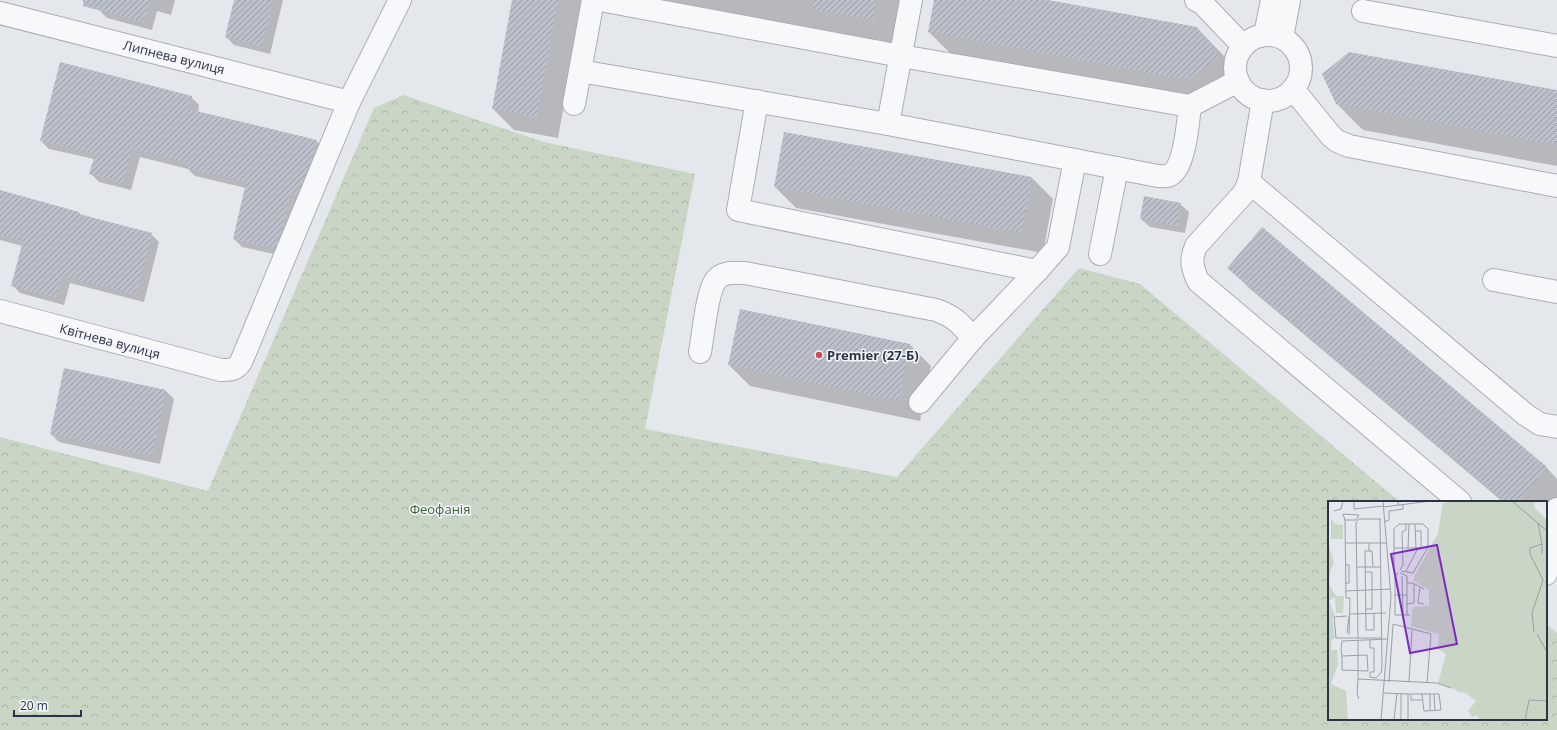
<svg xmlns="http://www.w3.org/2000/svg" width="1557" height="730" font-family="'Open Sans',sans-serif">
	<style>
		.forest { fill: url(#forest-crowns) }
		.shadow { fill: #0003 }
		.building { fill: url(#building-hatch) }
		.lines { fill: none; stroke-linecap: round; stroke-linejoin: round }
		.minor-casing { stroke: #a9aeb7; stroke-width: 24 }
		.minor { stroke: #f7f8fa; stroke-width: 22 }
		.poi-dot { fill: #d1495b; stroke: #f4f6f9; stroke-width: 1.5 }
		.labels { text-anchor: middle; dominant-baseline: central; stroke-width: 3; stroke-linejoin: round; paint-order: stroke }
		.street-label { font-size: 13px; fill: #2b3445; stroke: #f4f6f9 }
		.poi-label { font-size: 13px; font-weight: bold; fill: #2b3445; stroke: #f4f6f9; text-anchor: start }
		.park-label { font-size: 13px; fill: #3f6138; stroke: #f4f6f9 }
		.inset-road { fill: none; stroke: #9a9fa9; stroke-width: 1 }
		.view { fill: #7b2cbf; fill-opacity: 0.15; stroke: #7b2cbf; stroke-width: 2 }
		.inset-edge { fill: none; stroke: #2b3445; stroke-width: 2 }
	</style>
	<defs>
		<pattern id="forest-crowns" width="20" height="18" patternUnits="userSpaceOnUse"><rect width="20" height="18" fill="#c9d6c5"/><path d="M2 6a3 3 0 1 1 6 0M12 15a3 3 0 1 1 6 0" fill="none" stroke="#adb8ab"/></pattern>
		<pattern id="building-hatch" width="6" height="6" patternUnits="userSpaceOnUse"><rect width="6" height="6" fill="#bbc0ca"/><path d="M-1 1l2-2M0 6l6-6M5 7l2-2" fill="none" stroke="#989da6"/></pattern>
	</defs>
	<rect width="100%" height="100%" fill="#e4e7ec"/>
	<!-- forest -->
	<path class="forest" d="M 403,95 L 544,142 L 695,174 L 645,429 L 897,477 L 1079,268 L 1140,284 L 1400,502 L 1329,502 L 1329,719 L 1546,719 L 1546,624 L 1557,633 L 1557,730 L 0,730 L 0,437 L 208,491 L 374,108 Z"/>
	<!-- shadow -->
	<g class="shadow">
		<path d="M 102,0 L 175,0 L 171,15 L 157,11 L 152,30 L 107,18 L 99,10 Z"/>
		<path d="M 235,0 L 283,0 L 270,54 L 234,45 L 226,37 Z"/>
		<path d="M 513,0 L 583,0 L 558,138 L 514,130 L 493,109 Z"/>
		<path d="M 658,0 L 907,0 L 898,46 Z"/>
		<path d="M 935,0 L 1042,0 L 1197,28 L 1223,55 L 1245,82 L 1215,106 L 955,58 L 929,32 Z"/>
		<path d="M 1557,91 L 1557,166 L 1363,130 L 1337,104 Z"/>
		<path d="M 191,97 L 199,105 L 198,113 L 316,141 L 325,149 L 283,256 L 242,247 L 234,239 L 246,188 L 195,176 L 188,169 L 140,157 L 131,190 L 99,182 L 91,174 L 94,159 L 49,149 L 41,141 Z"/>
		<path d="M 785,133 L 1032,178 L 1053,199 L 1043,253 L 796,208 L 775,187 Z"/>
		<path d="M 0,191 L 79,213 L 83,216 L 151,234 L 159,242 L 144,302 L 70,283 L 64,305 L 20,293 L 12,285 L 22,246 L 0,240 Z"/>
		<path d="M 1180,204 L 1189,212 L 1185,233 L 1150,227 L 1141,219 Z"/>
		<path d="M 1262,228 L 1547,468 L 1557,479 L 1557,502 L 1546,515 L 1546,502 L 1503,502 L 1250,289 L 1229,268 Z"/>
		<path d="M 740,310 L 910,345 L 931,366 L 920,421 L 750,386 L 729,365 Z"/>
		<path d="M 166,391 L 174,399 L 160,464 L 59,442 L 51,434 Z"/>
	</g>
	<!-- building -->
	<g class="building">
		<path d="M 83,0 L 150,0 L 144,22 L 83,6 Z"/>
		<path d="M 234,0 L 273,0 L 262,47 L 225,37 Z"/>
		<path d="M 512,0 L 558,0 L 537,117 L 492,109 Z"/>
		<path d="M 813,0 L 876,0 L 873,20 L 812,9 Z"/>
		<path d="M 934,0 L 1048,0 L 1197,27 L 1219,56 L 1189,80 L 928,32 Z"/>
		<path d="M 1349,52 L 1557,90 L 1557,145 L 1336,104 L 1322,74 Z"/>
		<path d="M 60,62 L 192,96 L 188,109 L 317,140 L 313,156 L 297,195 L 291,194 L 282,230 L 275,249 L 233,239 L 246,182 L 186,168 L 187,163 L 132,149 L 123,183 L 89,174 L 95,154 L 40,141 Z"/>
		<path d="M 784,132 L 1032,177 L 1022,233 L 774,187 Z"/>
		<path d="M 0,190 L 79,212 L 79,214 L 152,233 L 136,295 L 62,276 L 56,298 L 11,286 L 23,241 L 0,235 Z"/>
		<path d="M 1144,196 L 1181,203 L 1177,226 L 1140,219 Z"/>
		<path d="M 1262,227 L 1547,467 L 1518,502 L 1505,502 L 1227,268 Z"/>
		<path d="M 740,309 L 910,344 L 899,401 L 728,365 Z"/>
		<path d="M 64,368 L 166,390 L 152,456 L 50,434 Z"/>
	</g>
	<g class="lines">
		<!-- minor casing -->
		<g class="minor-casing">
			<g id="minor">
				<path d="M 600,0 L 901,56 L 1190,106 L 1238,81"/>
				<path d="M 911,0 L 888,124 L 1158,176 C 1162,176 1167,177 1170,175 C 1185,167 1188,122 1190,106"/>
				<path d="M 1196,0 L 1202,3 L 1243,46"/>
				<path d="M 1363,11 L 1557,46"/>
				<path d="M 0,13 L 349,102"/>
				<path d="M 1265,35 L 1272,0"/>
				<circle cx="1268" cy="68" r="33"/>
				<path d="M 1282,38 L 1289,0"/>
				<path d="M 580,71 L 888,124"/>
				<path d="M 1293,89 L 1331,136 L 1337,141 L 1349,146 L 1557,186"/>
				<path d="M 1263,100 L 1249,182 L 1244,193 L 1196,246 C 1190,260 1192,267 1198,281 L 1460,502"/>
				<path d="M 757,101 L 738,210 L 1037,271"/>
				<path d="M 574,104 L 593,0"/>
				<path d="M 1249,182 L 1526,415 L 1540,424 L 1557,427"/>
				<path d="M 1100,254 L 1117,168"/>
				<path d="M 1494,280 L 1557,292"/>
				<path d="M 0,311 L 221,370 C 230,370 236,370 241,362 L 349,102 L 400,0"/>
				<path d="M 700,352 C 703,336 707,291 716,280 C 723,271 735,273 745,273 L 936,310 C 955,317 960,323 973,338"/>
				<path d="M 920,402 L 973,338 L 1037,271 L 1058,247 L 1075,160"/>
				<path d="M 1546,574 L 1557,509"/>
			</g>
		</g>
		<!-- minor -->
		<use href="#minor" class="minor"/>
	</g>
	<!-- markers -->
	<circle class="poi-dot" cx="819" cy="355" r="4"/>
	<g class="labels">
		<!-- street labels -->
		<g class="street-label">
			<text transform="translate(174 57) rotate(14)">Липнева вулиця</text>
			<text transform="translate(110 341) rotate(15)">Квітнева вулиця</text>
		</g>
		<!-- poi labels -->
		<g class="poi-label">
			<text x="827" y="355">Premier (27-Б)</text>
		</g>
		<!-- park labels -->
		<g class="park-label">
			<text x="440" y="509">Феофанія</text>
		</g>
	</g>
	<!-- overview -->
	<g transform="translate(1328 501)">
		<rect width="219" height="219" fill="#e4e7ec"/>
		<path d="M 130,0 L 207,0 L 206,6 L 219,19 L 219,219 L 151,219 L 149,214 L 144,216 L 140,210 L 148,200 L 138,192 L 129,191 L 129,189 L 110,182 L 118,153 L 110,148 L 111,133 L 83,125 L 85,106 L 101,105 L 101,89 L 86,80 L 86,76 L 110,32 L 115,2 ZM 3,18 L 7,23 L 15,24 L 15,38 L 3,38 ZM 0,41 L 6,62 L 2,71 L 1,83 L 8,95 L 16,95 L 15,112 L 8,112 L 7,96 L 1,100 L 7,115 L 4,117 L 7,138 L 4,138 L 3,149 L 9,149 L 10,163 L 3,183 L 18,190 L 20,219 L 0,219 Z" fill="#c9d6c5"/>
		<path class="inset-road" d="M 26,0 L 26,8 L 55,5M 184,0 L 219,30M 70,5 L 70,1 L 78,0M 55,6 L 103,0M 6,10 L 13,8 L 15,0M 17,19 L 15,13 L 31,14 L 28,19 L 17,19 L 18,97 L 22,97 L 21,134M 56,21 L 61,19 L 61,10 L 75,8 L 75,4M 210,22 L 214,43M 87,23 L 95,23 L 100,28 L 100,46M 87,30 L 93,30 L 93,47M 17,42 L 58,42M 41,42 L 41,50 L 37,50 L 38,129 L 42,129M 66,47 L 66,28 L 71,23 L 87,23 L 88,47 L 66,47 L 66,65M 80,47 L 81,23M 41,50 L 44,50 L 45,66M 17,64 L 21,64 L 21,82 L 17,82M 29,66 L 53,66M 72,69 L 75,64 L 74,31 L 78,29 L 78,23M 73,70 L 85,72 L 100,46 L 88,47M 78,70 L 90,47M 37,71 L 44,71 L 44,108 L 38,108M 70,72 L 67,76 L 67,114 L 82,114M 74,75 L 75,114M 79,82 L 85,82 L 96,88M 92,86 L 90,102 L 96,103M 17,90 L 63,88M 67,94 L 79,94 L 79,75 L 72,72M 79,94 L 79,114M 79,103 L 86,102 L 86,83M 22,113 L 58,112M 19,115 L 6,116 L 8,137 L 53,137M 42,129 L 46,129 L 46,112M 206,131 L 204,112 L 215,79 L 202,53 L 202,47 L 214,43 L 214,53M 19,132 L 21,115M 209,133 L 219,151M 30,137 L 28,21 L 31,18 L 53,18M 30,139 L 30,178M 42,139 L 42,147 L 46,147 L 46,171 L 42,171 L 42,176 L 48,177 L 53,172 L 54,165 L 52,18M 14,155 L 39,154 L 40,170 L 14,169 L 14,155 L 13,148 L 14,140 L 60,138M 61,181 L 65,123 L 103,133 L 99,182M 81,181 L 84,129M 56,192 L 80,193 L 111,193 L 113,209 L 96,210 L 94,193M 80,193 L 80,219M 83,193 L 83,199 L 94,199M 102,193 L 102,210M 106,193 L 107,210M 31,198 L 29,193 L 30,178 L 109,182 L 123,187M 53,219 L 63,96 L 55,0M 66,219 L 69,192M 73,219 L 73,192M 197,219 L 201,199 L 219,200"/>
		<path class="view" d="M 109,44 L 129,143 L 82,152 L 63,53 Z"/>
		<rect width="219" height="219" class="inset-edge"/>
	</g>
	<!-- scale -->
	<path d="M14 710v6h67v-6" fill="none" stroke="#2b3445" stroke-width="2"/>
	<text x="20" y="710" font-size="12" fill="#2b3445" stroke="#f4f6f9" stroke-width="3" paint-order="stroke">20 m</text>
</svg>
